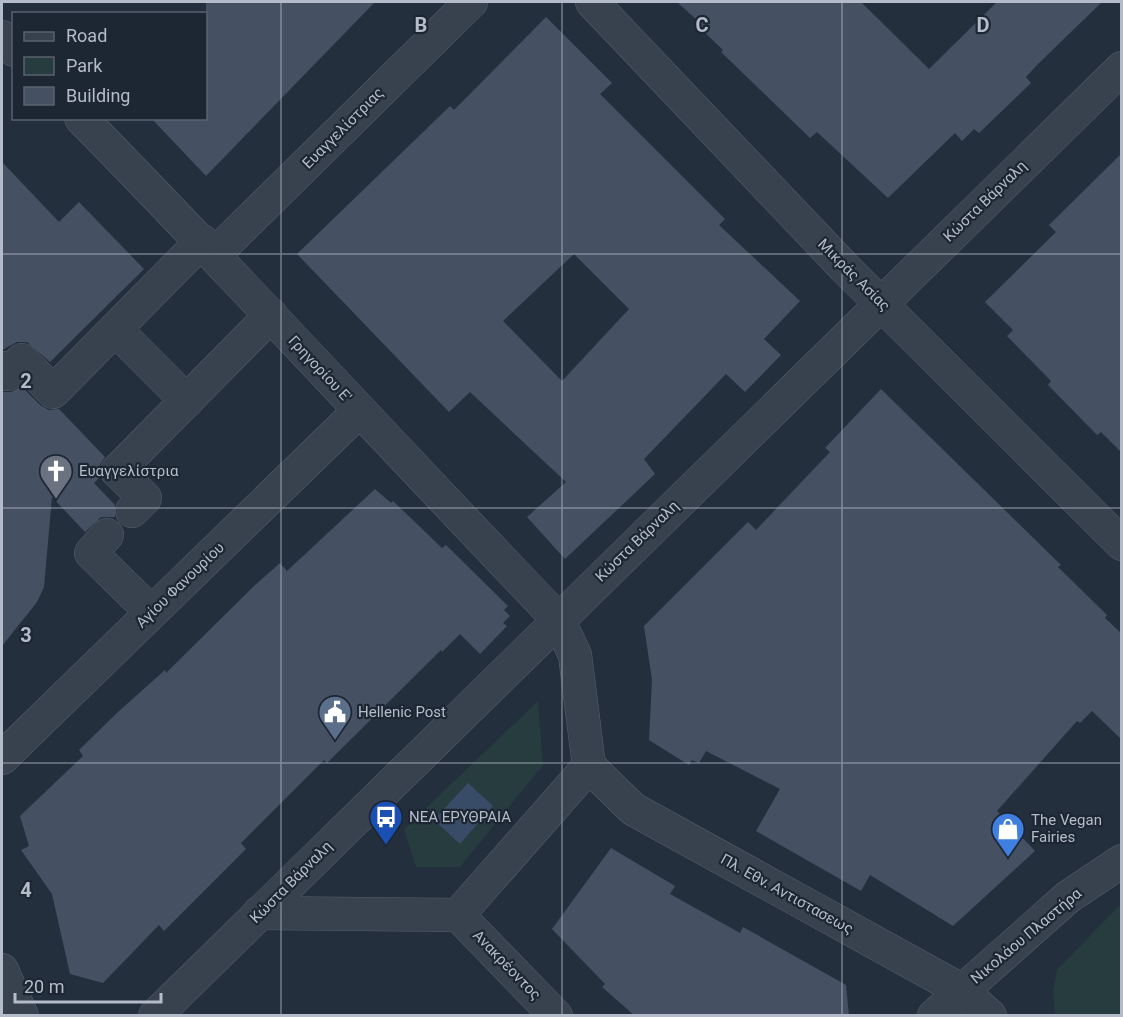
<svg xmlns="http://www.w3.org/2000/svg" width="1123" height="1017" font-family="Roboto,sans-serif">
	<style>
		.green { fill: #263c3f }
		.water { fill: #394c67 }
		.building { fill: #455162; fill-rule: evenodd }
		.lines { fill: none; stroke-linecap: round; stroke-linejoin: round }
		.street-casing { stroke: #565f6c; stroke-width: 34 }
		.street { stroke: #38414e; stroke-width: 33 }
		.grid { fill: none; stroke: #b4bcc9; stroke-width: 1.5; stroke-opacity: 0.55 }
		.labels { text-anchor: middle; dominant-baseline: central; stroke-width: 4.5; stroke-linejoin: round; paint-order: stroke }
		.street-label { font-size: 15px; fill: #b4bcc9; stroke: #1d2633 }
		.poi-label { font-size: 15px; fill: #b4bcc9; stroke: #1d2633; text-anchor: start }
		.grid-label { font-size: 20px; text-anchor: middle; font-weight: bold; fill: #b4bcc9; stroke: #1d2633; stroke-width: 4.5; stroke-linejoin: round; paint-order: stroke }
	</style>
	<rect width="100%" height="100%" fill="#242f3e"/>
	<!-- green -->
	<g class="green">
		<path d="M 538,701 L 543,765 L 460,867 L 416,867 L 404,829 Z"/>
		<path d="M 1121,904 L 1121,1015 L 1055,1015 L 1053,992 L 1057,970 Z"/>
	</g>
	<!-- water -->
	<path class="water" d="M 468,783 L 493,806 L 460,844 L 434,820 Z"/>
	<!-- building -->
	<g class="building">
		<path d="M 206,2 L 375,2 L 206,176 L 151,118 L 206,118 Z"/>
		<path d="M 677,2 L 861,2 L 929,69 L 997,2 L 1102,2 L 1038,64 L 1026,77 L 1031,83 L 979,133 L 974,129 L 962,141 L 955,133 L 888,198 L 817,132 L 810,138 L 721,52 L 723,50 L 695,23 L 698,21 Z"/>
		<path d="M 546,17 L 612,83 L 600,94 L 725,219 L 719,225 L 800,301 L 764,339 L 781,355 L 745,392 L 726,374 L 644,459 L 655,474 L 565,559 L 527,517 L 566,482 L 470,392 L 449,412 L 297,254 L 450,106 L 454,110 ZM 574,254 L 629,309 L 562,381 L 503,321 Z"/>
		<path d="M 1122,153 L 1122,453 L 1101,432 L 1097,435 L 1048,385 L 1051,381 L 1007,336 L 1013,330 L 985,302 L 1056,232 L 1049,225 Z"/>
		<path d="M 2,162 L 59,222 L 79,202 L 144,269 L 50,362 L 27,342 L 17,342 L 2,350 Z"/>
		<path d="M 21,386 L 40,405 L 49,410 L 59,409 L 105,457 L 99,466 L 100,477 L 94,483 L 115,505 L 115,517 L 101,517 L 85,532 L 52,497 L 44,587 L 37,602 L 2,646 L 2,392 L 11,392 Z"/>
		<path d="M 881,389 L 1061,565 L 1058,567 L 1107,615 L 1105,618 L 1122,634 L 1122,740 L 1092,711 L 1080,723 L 1077,721 L 997,811 L 1035,851 L 953,926 L 870,875 L 861,891 L 756,831 L 780,789 L 706,751 L 699,763 L 692,760 L 689,765 L 649,740 L 652,680 L 644,626 L 748,522 L 756,530 L 830,452 L 825,448 Z"/>
		<path d="M 375,489 L 391,503 L 393,501 L 442,548 L 446,545 L 508,606 L 504,610 L 510,616 L 503,623 L 507,626 L 480,654 L 460,634 L 442,652 L 441,650 L 327,763 L 324,760 L 241,843 L 246,849 L 164,931 L 159,925 L 103,983 L 70,974 L 52,894 L 21,850 L 29,846 L 20,816 L 83,756 L 79,750 L 118,712 L 165,670 L 166,673 L 253,587 L 280,563 L 287,571 Z"/>
		<path d="M 611,848 L 675,886 L 670,894 L 740,933 L 743,927 L 846,985 L 849,1016 L 635,1016 L 602,987 L 605,984 L 552,929 Z"/>
	</g>
	<g class="lines">
		<!-- street casing -->
		<g class="street-casing">
			<g id="street">
				<path d="M 592,2 L 844,267 L 1122,544"/>
				<path d="M 2,37 L 14,50"/>
				<path d="M 81,118 C 243,283 398,453 558,619 L 575,655 L 589,766 L 458,915 L 259,913"/>
				<path d="M 215,254 L 471,2"/>
				<path d="M 115,329 L 187,401"/>
				<path d="M 2,368 L 7,374 L 22,360 L 53,392 L 202,241"/>
				<path d="M 132,511 L 145,498 L 117,471 L 271,315"/>
				<path d="M 107,535 L 91,553 L 151,612"/>
				<path d="M 2,758 L 359,411"/>
				<path d="M 589,766 L 633,809 L 961,990 L 990,1016"/>
				<path d="M 458,915 L 556,1016"/>
				<path d="M 2,970 L 22,1016"/>
				<path d="M 155,1016 L 1122,68"/>
				<path d="M 934,1016 L 1068,897 L 1122,861"/>
			</g>
		</g>
		<!-- street -->
		<use href="#street" class="street"/>
	</g>
	<!-- grid -->
	<path class="grid" d="M 281,2 L 281,1016M 562,2 L 562,1016M 842,2 L 842,1016M 2,254 L 1122,254M 2,508 L 1122,508M 2,763 L 1122,763"/>
	<!-- icons -->
	<defs>
		<g id="church-pin" transform="scale(1.725)"><path d="M0 17L-7.5 6A9.5 9.5 0 1 1 7.5 6Z" fill="#6b7280" stroke="#1d2633"/><path d="M-1.2-6h2.4v3.5h3.3v2.4h-3.3V6h-2.4V-.1h-3.3v-2.4h3.3Z" fill="#fff"/></g>
		<g id="civic-pin" transform="scale(1.725)"><path d="M0 17L-7.5 6A9.5 9.5 0 1 1 7.5 6Z" fill="#5c6f8a" stroke="#1d2633"/><path d="M-.6-6.5H3V-4.5H.6V-3L4-1V1h2V6H-6V1h2V-1L-.6-3ZM-1.2 2.5V6h2.4V2.5Z" fill="#fff"/></g>
		<g id="bus-pin" transform="scale(1.725)"><path d="M0 17L-7.5 6A9.5 9.5 0 1 1 7.5 6Z" fill="#1a4fb4" stroke="#1d2633"/><path d="M-5-6H5V4H4V6H2V4H-2V6H-4V4H-5ZM-3.5-4V0h7V-4ZM-3.5 1.2v1.5H-2V1.2ZM2 1.2v1.5H3.5V1.2Z" fill="#fff"/></g>
		<g id="shop-pin" transform="scale(1.725)"><path d="M0 17L-7.5 6A9.5 9.5 0 1 1 7.5 6Z" fill="#3f7fe0" stroke="#1d2633"/><path d="M-5-2.5h2.3a2.7 3.5 0 0 1 5.4 0H5L5.5 6h-11ZM-1.5-2.5h3a1.5 2.3 0 0 0-3 0Z" fill="#fff"/></g>
	</defs>
	<g fill-rule="evenodd">
		<use href="#church-pin" x="56" y="471"/>
		<use href="#civic-pin" x="335" y="712"/>
		<use href="#bus-pin" x="386" y="817"/>
		<use href="#shop-pin" x="1008" y="829"/>
	</g>
	<g class="labels">
		<!-- street labels -->
		<g class="street-label">
			<text transform="translate(343 128) rotate(-45)">Ευαγγελίστριας</text>
			<text transform="translate(985 201) rotate(-44)">Κώστα Βάρναλη</text>
			<text transform="translate(854 275) rotate(45)">Μικράς Ασίας</text>
			<text transform="translate(320 369) rotate(47)">Γρηγορίου Ε'</text>
			<text transform="translate(637 541) rotate(-44)">Κώστα Βάρναλη</text>
			<text transform="translate(180 585) rotate(-44)">Αγίου Φανουρίου</text>
			<text transform="translate(291 882) rotate(-45)">Κώστα Βάρναλη</text>
			<text transform="translate(787 894) rotate(29)">Πλ. Εθν. Αντιστασεως</text>
			<text transform="translate(1026 936) rotate(-40)">Νικολάου Πλαστήρα</text>
			<text transform="translate(507 965) rotate(46)">Ανακρέοντος</text>
		</g>
		<!-- poi labels -->
		<g class="poi-label">
			<text x="79" y="471">Ευαγγελίστρια</text>
			<text x="358" y="712">Hellenic Post</text>
			<text x="409" y="817">ΝΕΑ ΕΡΥΘΡΑΙΑ</text>
			<text x="1031" y="820">The Vegan<tspan x="1031" dy="17">Fairies</tspan></text>
		</g>
	</g>
	<g class="grid-label">
		<text x="421" y="32">B</text>
		<text x="702" y="32">C</text>
		<text x="983" y="32">D</text>
		<text x="26" y="388">2</text>
		<text x="26" y="642">3</text>
		<text x="26" y="897">4</text>
	</g>
	<!-- border -->
	<rect width="1123" height="1017" fill="none" stroke="#b4bcc9" stroke-width="6"/>
	<!-- legend -->
	<rect x="12" y="12" width="195" height="108" fill="#1d2633" stroke="#59626f" stroke-width="1.5"/>
	<rect x="24" y="32" width="30" height="9" fill="#38414e" stroke="#59626f" stroke-width="1.5"/>
	<text x="66" y="42" font-size="18" fill="#b4bcc9">Road</text>
	<rect x="24" y="57" width="30" height="18" fill="#263c3f" stroke="#59626f" stroke-width="1.5"/>
	<text x="66" y="72" font-size="18" fill="#b4bcc9">Park</text>
	<rect x="24" y="87" width="30" height="18" fill="#455162" stroke="#59626f" stroke-width="1.5"/>
	<text x="66" y="102" font-size="18" fill="#b4bcc9">Building</text>
	<!-- scale -->
	<path d="M15 993v9h146v-9" fill="none" stroke="#b4bcc9" stroke-width="3"/>
	<text x="24" y="993" font-size="18" fill="#b4bcc9" stroke="#1d2633" stroke-width="4.5" paint-order="stroke">20 m</text>
</svg>
